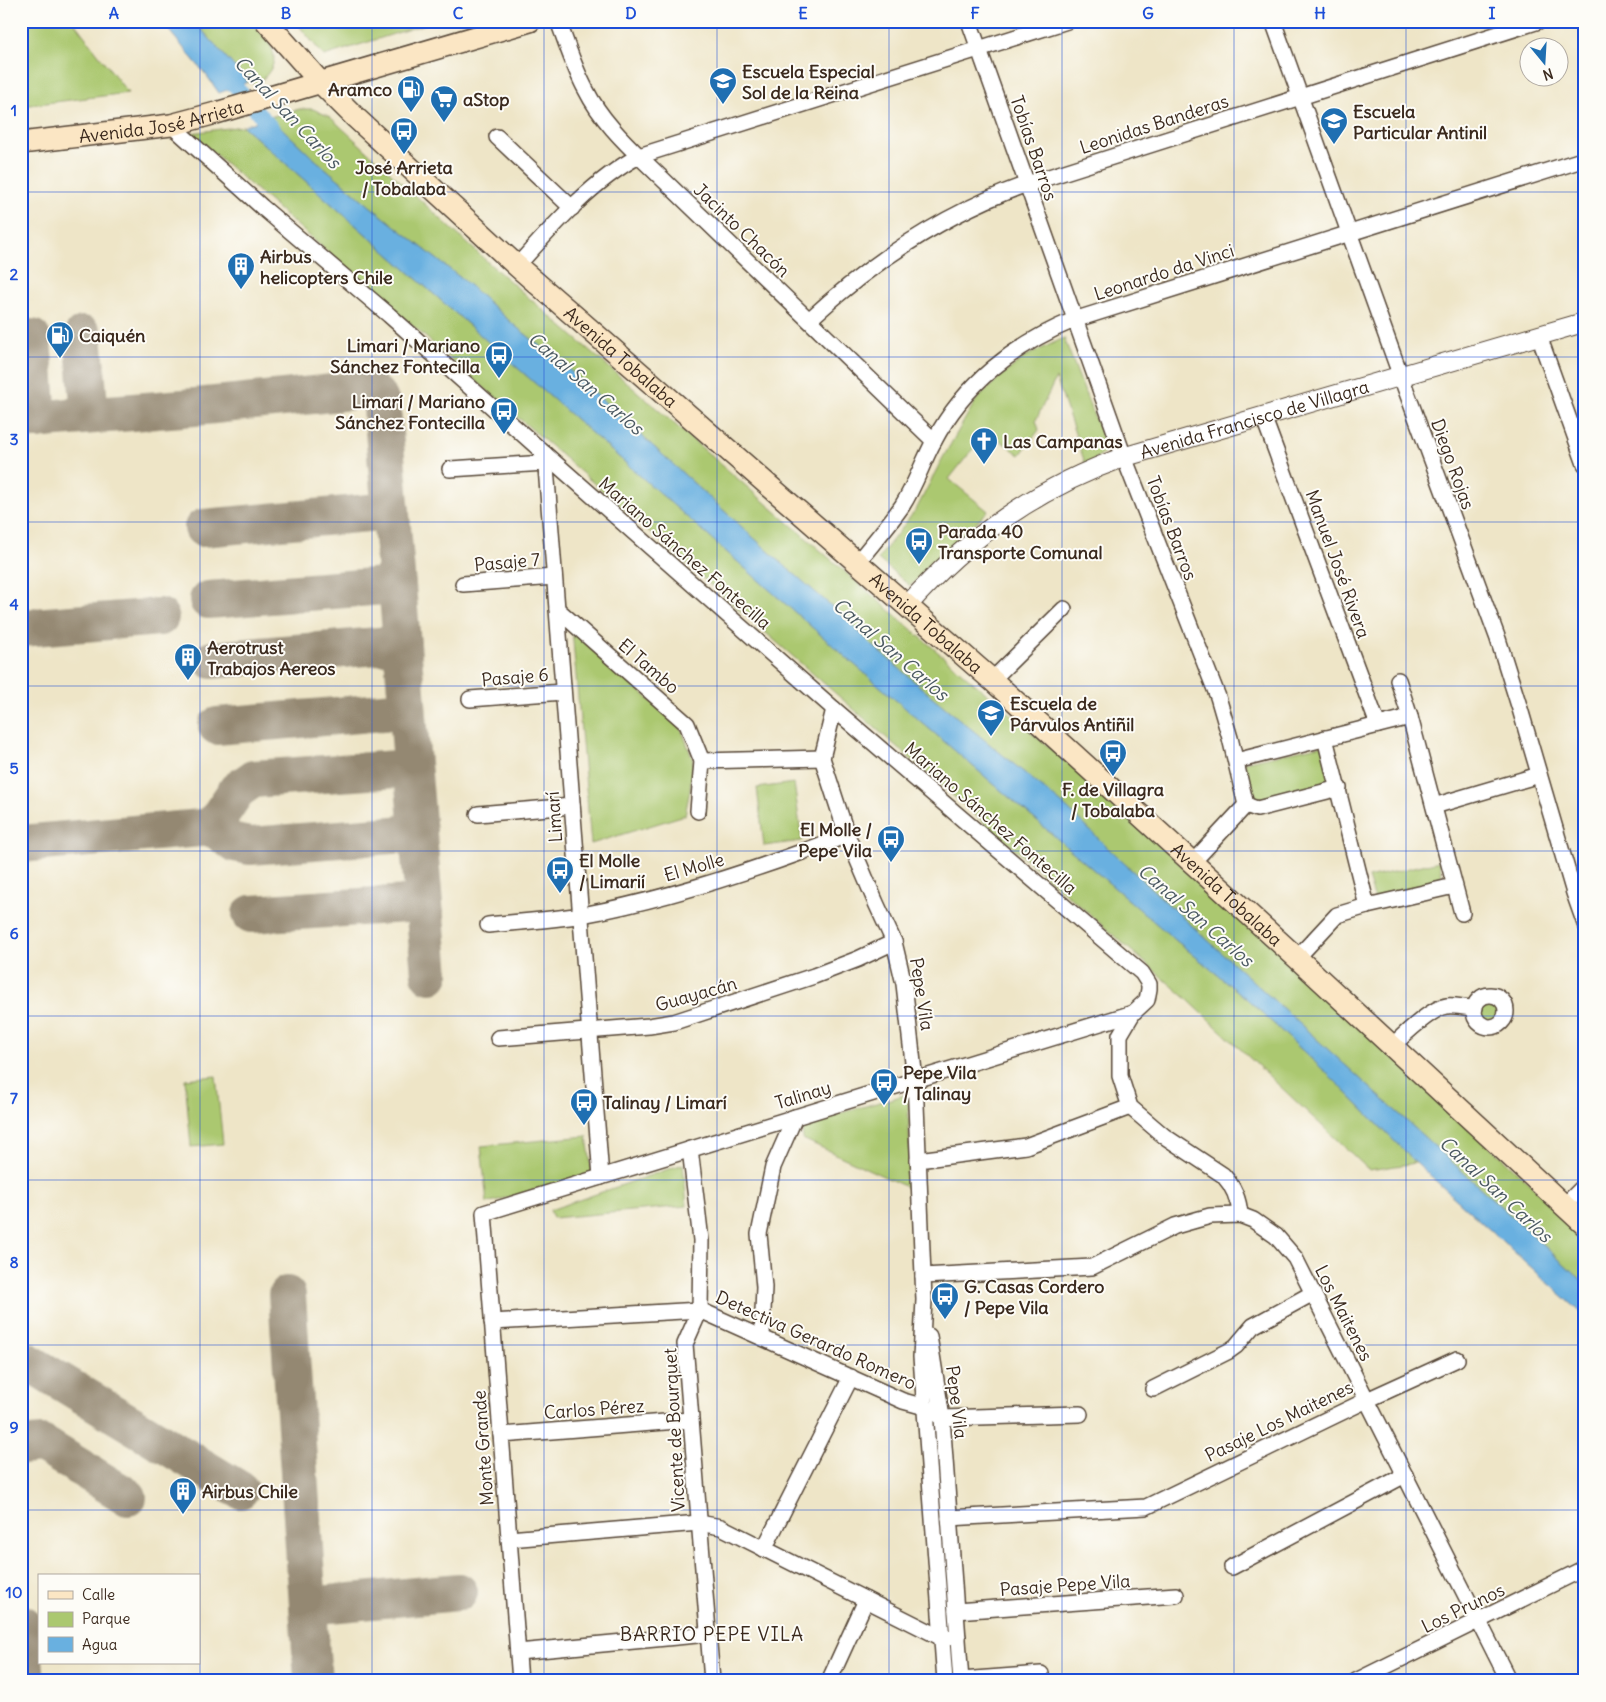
<svg xmlns="http://www.w3.org/2000/svg" width="1606" height="1702" font-family="Delius,sans-serif">
	<style>
		.green { fill: #abc86f; stroke: #737946 }
		.water { fill: #69b0e0; stroke: #526d7f }
		.lines { fill: none; stroke-linecap: round; stroke-linejoin: round }
		.canal { stroke: #69b0e0; stroke-width: 15 }
		.taxiway { stroke: #948872; stroke-width: 38 }
		.minor-casing { stroke: #564637; stroke-width: 18 }
		.tertiary-casing { stroke: #564637; stroke-width: 21 }
		.secondary-casing { stroke: #564637; stroke-width: 24 }
		.minor { stroke: #fff; stroke-width: 15 }
		.tertiary { stroke: #fff; stroke-width: 19 }
		.secondary { stroke: #fbe6c4; stroke-width: 21 }
		.grid { fill: none; stroke: #1d4ed8; stroke-width: 1; stroke-opacity: 0.55 }
		.labels { text-anchor: middle; dominant-baseline: central; stroke-width: 4; stroke-linejoin: round; paint-order: stroke }
		.poi-label { font-size: 18px; font-weight: bold; fill: #3b2a1e; stroke: #fdfcf7; text-anchor: start }
		.street-label { font-size: 18px; fill: #3b2a1e; stroke: #fdfcf7 }
		.water-label { font-size: 19px; font-style: italic; fill: #4b5962; stroke: #fdfcf7 }
		.neighbourhood-label { font-size: 19px; letter-spacing: 1px; fill: #3b2a1e; stroke: #fdfcf7 }
		.neatline { fill: none; stroke: #1d4ed8; stroke-width: 2 }
		.grid-label { font-size: 16px; text-anchor: middle; font-weight: bold; fill: #1d4ed8 }
	</style>
	<rect width="100%" height="100%" fill="#fdfcf7"/>
	<filter id="ink" filterUnits="userSpaceOnUse"><feTurbulence type="fractalNoise" baseFrequency=".02" numOctaves="2"/><feDisplacementMap in="SourceGraphic" scale="10" xChannelSelector="R" yChannelSelector="G"/><feConvolveMatrix kernelMatrix="1 2 1 2 8 2 1 2 1" color-interpolation-filters="sRGB"/></filter>
	<filter id="wash" filterUnits="userSpaceOnUse"><feTurbulence type="fractalNoise" baseFrequency=".0096" numOctaves="4" result="noise"/><feDisplacementMap in="SourceGraphic" scale="20" xChannelSelector="R" yChannelSelector="G"/><feGaussianBlur stdDeviation="1.12" result="paint"/><feColorMatrix in="noise" values="0 0 0 0 0 0 0 0 0 0 0 0 0 0 0 0 0 1.4 0 .05"/><feComposite in="paint" operator="in"/></filter>
	<g filter="url(#wash)">
		<rect width="100%" height="100%" fill="#eee5c7"/>
		<!-- green -->
		<g class="green">
			<path d="M 21,21 L 73,21 L 128,93 L 21,106 Z"/>
			<path d="M 194,21 L 252,21 C 272,45 287,60 257,84 L 248,82 Z"/>
			<path d="M 295,21 L 435,21 L 324,56 Z"/>
			<path d="M 300,109 L 313,109 L 330,117 L 491,265 L 925,641 L 1187,865 L 1585,1235 L 1585,1283 L 1168,904 L 1110,850 L 1067,808 L 924,690 L 871,644 L 844,617 L 777,559 L 564,365 L 514,325 L 467,283 L 371,207 L 311,156 L 270,117 Z"/>
			<path d="M 243,126 L 848,659 L 1173,938 L 1247,999 L 1332,1078 L 1416,1163 L 1369,1170 L 1187,999 L 191,133 Z"/>
			<path d="M 1064,338 L 1107,450 L 1086,466 L 1056,378 L 1036,420 L 1039,430 L 1020,455 L 987,431 L 949,479 L 988,511 L 910,586 L 878,559 L 917,508 L 941,461 L 976,400 L 999,378 L 1026,356 Z"/>
			<path d="M 572,630 L 681,728 L 693,760 L 690,790 L 685,815 L 591,844 Z"/>
			<path d="M 1323,745 L 1333,782 L 1279,799 L 1254,798 L 1244,762 Z"/>
			<path d="M 794,783 L 802,841 L 764,846 L 757,788 Z"/>
			<path d="M 1439,861 L 1442,874 L 1436,886 L 1375,900 L 1368,878 Z"/>
			<circle cx="1489" cy="1012" r="12"/>
			<path d="M 216,1076 L 223,1144 L 191,1147 L 185,1079 Z"/>
			<path d="M 908,1094 L 911,1189 L 803,1139 L 802,1124 Z"/>
			<path d="M 587,1136 L 592,1174 L 487,1203 L 481,1146 Z"/>
			<path d="M 683,1164 L 687,1206 L 553,1218 L 550,1210 Z"/>
		</g>
		<!-- water -->
		<g class="water">
			<path d="M 161,21 L 194,21 L 248,82 L 219,93 L 207,76 Z"/>
			<path d="M 270,117 L 311,156 L 371,207 L 467,283 L 514,325 L 564,365 L 777,559 L 844,617 L 871,644 L 924,690 L 1067,808 L 1110,850 L 1168,904 L 1585,1283 L 1585,1316 L 1416,1163 L 1332,1078 L 1247,999 L 1173,938 L 848,659 L 243,126 Z"/>
		</g>
		<g class="lines">
			<!-- canal -->
			<path class="canal" d="M 223,72 L 277,134"/>
			<!-- taxiway -->
			<g class="taxiway">
				<path d="M 83,335 L 90,415"/>
				<path d="M 32,338 L 38,420"/>
				<path d="M 21,421 L 195,407 L 362,390 C 374,391 380,396 382,408 L 430,975"/>
				<path d="M 203,528 L 391,511"/>
				<path d="M 208,600 L 397,585"/>
				<path d="M 21,628 L 160,617"/>
				<path d="M 212,660 L 402,644"/>
				<path d="M 217,726 L 407,710"/>
				<path d="M 212,827 L 237,790 L 253,779 L 412,768"/>
				<path d="M 21,844 L 212,827 L 234,843 L 250,846 L 418,833"/>
				<path d="M 251,914 L 423,903"/>
				<path d="M 287,1295 L 313,1681"/>
				<path d="M 21,1361 L 25,1360 L 240,1490"/>
				<path d="M 21,1446 L 42,1444 L 128,1497"/>
				<path d="M 308,1606 L 459,1592"/>
				<path d="M 21,1623 L 26,1681"/>
			</g>
		</g>
	</g>
	<g filter="url(#ink)">
		<g class="lines">
			<!-- minor casing -->
			<g class="minor-casing">
				<g id="minor">
					<path d="M 558,21 C 567,44 574,68 586,90 C 600,118 623,141 645,162 L 934,441"/>
					<path d="M 969,21 L 1124,457 L 1218,697 L 1230,738 L 1246,805 L 1192,863"/>
					<path d="M 1273,21 L 1396,363 L 1498,639 L 1520,709 L 1574,893 L 1585,924"/>
					<path d="M 1581,21 L 1585,33"/>
					<path d="M 171,125 L 262,207 L 389,315 L 545,454 L 834,709 L 1142,973 L 1149,984 L 1149,989 L 1147,1000 L 1133,1013 L 1120,1035 L 1120,1076 L 1130,1107 L 1164,1136 L 1223,1175 C 1234,1187 1239,1199 1240,1215"/>
					<path d="M 497,137 L 572,208"/>
					<path d="M 517,266 C 552,227 592,181 639,156 L 1067,21"/>
					<path d="M 809,320 C 872,262 945,213 1027,184 L 1539,21"/>
					<path d="M 1539,336 L 1585,464"/>
					<path d="M 1263,416 L 1378,725"/>
					<path d="M 545,454 L 601,1177"/>
					<path d="M 450,469 L 545,463"/>
					<path d="M 857,563 C 872,544 888,526 902,506 C 915,486 922,463 934,441 C 964,384 1015,344 1074,320 L 1585,159"/>
					<path d="M 463,584 L 554,577"/>
					<path d="M 557,609 L 687,724 L 702,761 L 698,811"/>
					<path d="M 992,680 L 1064,609"/>
					<path d="M 1398,680 L 1410,717 L 1462,913"/>
					<path d="M 470,699 L 563,692"/>
					<path d="M 834,709 L 822,758 L 847,835 L 876,903 L 894,942 L 904,984 L 915,1080 L 924,1300 L 921,1357 L 945,1681"/>
					<path d="M 1325,738 L 1367,906"/>
					<path d="M 702,761 L 822,758"/>
					<path d="M 1236,761 L 1410,717"/>
					<path d="M 1246,805 L 1257,809 L 1339,788"/>
					<path d="M 1434,806 L 1539,775"/>
					<path d="M 478,814 L 572,806"/>
					<path d="M 488,925 C 519,922 551,920 582,915 C 673,898 762,868 847,835"/>
					<path d="M 1297,958 L 1337,915 L 1367,906 L 1454,886"/>
					<circle cx="1490" cy="1011" r="16"/>
					<path d="M 498,1038 L 649,1026 L 674,1022 L 814,976 L 858,959 L 894,942"/>
					<path d="M 1392,1046 C 1404,1035 1431,1008 1447,1006 C 1455,1005 1466,1008 1475,1008"/>
					<path d="M 690,1149 L 701,1240 L 700,1310 L 685,1344 L 712,1681"/>
					<path d="M 918,1160 L 1026,1146 L 1130,1107"/>
					<path d="M 1564,1206 L 1585,1185"/>
					<path d="M 923,1276 L 1092,1267 L 1175,1226 L 1210,1216 L 1240,1215 L 1253,1220 L 1276,1236 L 1295,1258 L 1509,1681"/>
					<path d="M 492,1322 L 700,1310 L 903,1401 L 925,1407 L 942,1418"/>
					<path d="M 762,1336 L 764,1287 L 759,1234 L 773,1167 L 795,1117"/>
					<path d="M 929,1336 L 942,1418 L 961,1681"/>
					<path d="M 1153,1389 L 1229,1351 L 1236,1346 L 1253,1326 L 1313,1293"/>
					<path d="M 942,1418 L 1080,1414"/>
					<path d="M 501,1435 L 690,1420"/>
					<path d="M 949,1518 L 1146,1507 L 1367,1400 L 1457,1359"/>
					<path d="M 509,1539 L 699,1523 L 721,1527 L 942,1638 L 958,1637"/>
					<path d="M 764,1549 L 851,1377"/>
					<path d="M 1232,1567 L 1405,1475"/>
					<path d="M 956,1611 L 1176,1595"/>
					<path d="M 518,1652 L 708,1634"/>
					<path d="M 961,1680 L 1041,1674"/>
					<path d="M 520,1681 L 484,1213 L 1133,1013"/>
					<path d="M 829,1681 L 866,1600"/>
					<path d="M 1356,1681 L 1585,1568"/>
				</g>
			</g>
			<!-- tertiary casing -->
			<g class="tertiary-casing">
				<g id="tertiary">
					<path id="s1" d="M 907,606 C 968,537 1037,488 1124,457 L 1585,322"/>
				</g>
			</g>
			<!-- secondary casing -->
			<g class="secondary-casing">
				<g id="secondary">
					<path id="s2" d="M 266,21 L 321,83 L 356,118 L 517,266 L 992,680 L 1297,958 L 1585,1225"/>
					<path id="s3" d="M 21,143 L 171,125 L 216,113 L 530,21"/>
				</g>
			</g>
			<!-- minor -->
			<use href="#minor" class="minor"/>
			<!-- tertiary -->
			<use href="#tertiary" class="tertiary"/>
			<!-- secondary -->
			<use href="#secondary" class="secondary"/>
		</g>
	</g>
	<!-- grid -->
	<path class="grid" d="M 200,21 L 200,1681M 372,21 L 372,1681M 544,21 L 544,1681M 717,21 L 717,1681M 889,21 L 889,1681M 1062,21 L 1062,1681M 1234,21 L 1234,1681M 1406,21 L 1406,1681M 21,192 L 1585,192M 21,357 L 1585,357M 21,522 L 1585,522M 21,686 L 1585,686M 21,851 L 1585,851M 21,1016 L 1585,1016M 21,1180 L 1585,1180M 21,1345 L 1585,1345M 21,1510 L 1585,1510"/>
	<!-- icons -->
	<defs>
		<g id="school-pin" transform="scale(1.4375)"><path d="M0 17L-7.5 6A9.5 9.5 0 1 1 7.5 6Z" fill="#1f6fb2" stroke="#fdfcf7"/><path d="M0-5L7-2L0 1L-7-2ZM-4 1L0 2.5L4 1V4Q0 6-4 4Z" fill="#fff"/></g>
		<g id="fuel-pin" transform="scale(1.4375)"><path d="M0 17L-7.5 6A9.5 9.5 0 1 1 7.5 6Z" fill="#1f6fb2" stroke="#fdfcf7"/><path d="M-5.5-6h7V0h2V4h1.3V-2.5L3-4.5l.8-.8L6-3V5H2.5V1h-1V6h-7ZM-4.2-4.7v3.2H.2V-4.7Z" fill="#fff"/></g>
		<g id="supermarket-pin" transform="scale(1.4375)"><path d="M0 17L-7.5 6A9.5 9.5 0 1 1 7.5 6Z" fill="#1f6fb2" stroke="#fdfcf7"/><path d="M-6-5.5h2.5l.6 2H6L4.5 2H-2.5L-4.4-4H-6ZM-1.5 3.2a1.3 1.3 0 1 0 .1 0ZM3 3.2a1.3 1.3 0 1 0 .1 0Z" fill="#fff"/></g>
		<g id="bus-pin" transform="scale(1.4375)"><path d="M0 17L-7.5 6A9.5 9.5 0 1 1 7.5 6Z" fill="#1f6fb2" stroke="#fdfcf7"/><path d="M-5-6H5V4H4V6H2V4H-2V6H-4V4H-5ZM-3.5-4V0h7V-4ZM-3.5 1.2v1.5H-2V1.2ZM2 1.2v1.5H3.5V1.2Z" fill="#fff"/></g>
		<g id="building-pin" transform="scale(1.4375)"><path d="M0 17L-7.5 6A9.5 9.5 0 1 1 7.5 6Z" fill="#1f6fb2" stroke="#fdfcf7"/><path d="M-4-6H4V6H1V3H-1V6H-4ZM-2.5-4.3h1.7v1.8h-1.7ZM.8-4.3h1.7v1.8H.8ZM-2.5-1h1.7V.8h-1.7ZM.8-1h1.7V.8H.8Z" fill="#fff"/></g>
		<g id="church-pin" transform="scale(1.4375)"><path d="M0 17L-7.5 6A9.5 9.5 0 1 1 7.5 6Z" fill="#1f6fb2" stroke="#fdfcf7"/><path d="M-1.2-6h2.4v3.5h3.3v2.4h-3.3V6h-2.4V-.1h-3.3v-2.4h3.3Z" fill="#fff"/></g>
	</defs>
	<g fill-rule="evenodd">
		<use href="#school-pin" x="723" y="81"/>
		<use href="#fuel-pin" x="411" y="89"/>
		<use href="#supermarket-pin" x="444" y="99"/>
		<use href="#school-pin" x="1334" y="121"/>
		<use href="#bus-pin" x="404" y="131"/>
		<use href="#building-pin" x="241" y="266"/>
		<use href="#fuel-pin" x="60" y="335"/>
		<use href="#bus-pin" x="499" y="355"/>
		<use href="#bus-pin" x="504" y="411"/>
		<use href="#church-pin" x="984" y="441"/>
		<use href="#bus-pin" x="919" y="541"/>
		<use href="#building-pin" x="188" y="657"/>
		<use href="#school-pin" x="991" y="713"/>
		<use href="#bus-pin" x="1113" y="753"/>
		<use href="#bus-pin" x="891" y="839"/>
		<use href="#bus-pin" x="560" y="870"/>
		<use href="#bus-pin" x="884" y="1082"/>
		<use href="#bus-pin" x="584" y="1102"/>
		<use href="#bus-pin" x="945" y="1296"/>
		<use href="#building-pin" x="183" y="1491"/>
	</g>
	<g class="labels">
		<!-- poi labels -->
		<g class="poi-label">
			<text x="742" y="71">Escuela Especial<tspan x="742" dy="21">Sol de la Reina</tspan></text>
			<text x="392" y="89" text-anchor="end">Aramco</text>
			<text x="463" y="99">aStop</text>
			<text x="1353" y="111">Escuela<tspan x="1353" dy="21">Particular Antinil</tspan></text>
			<text x="404" y="167" text-anchor="middle">José Arrieta<tspan x="404" dy="21">/ Tobalaba</tspan></text>
			<text x="260" y="256">Airbus<tspan x="260" dy="21">helicopters Chile</tspan></text>
			<text x="79" y="335">Caiquén</text>
			<text x="480" y="345" text-anchor="end">Limari / Mariano<tspan x="480" dy="21">Sánchez Fontecilla</tspan></text>
			<text x="485" y="401" text-anchor="end">Limarí / Mariano<tspan x="485" dy="21">Sánchez Fontecilla</tspan></text>
			<text x="1003" y="441">Las Campanas</text>
			<text x="938" y="531">Parada 40<tspan x="938" dy="21">Transporte Comunal</tspan></text>
			<text x="207" y="647">Aerotrust<tspan x="207" dy="21">Trabajos Aereos</tspan></text>
			<text x="1010" y="703">Escuela de<tspan x="1010" dy="21">Párvulos Antiñil</tspan></text>
			<text x="1113" y="789" text-anchor="middle">F. de Villagra<tspan x="1113" dy="21">/ Tobalaba</tspan></text>
			<text x="872" y="829" text-anchor="end">El Molle /<tspan x="872" dy="21">Pepe Vila</tspan></text>
			<text x="579" y="860">El Molle<tspan x="579" dy="21">/ Limarií</tspan></text>
			<text x="903" y="1072">Pepe Vila<tspan x="903" dy="21">/ Talinay</tspan></text>
			<text x="603" y="1102">Talinay / Limarí</text>
			<text x="964" y="1286">G. Casas Cordero<tspan x="964" dy="21">/ Pepe Vila</tspan></text>
			<text x="202" y="1491">Airbus Chile</text>
		</g>
		<!-- street labels -->
		<g class="street-label">
			<text stroke="none"><textPath href="#s3" startOffset="142">Avenida José Arrieta</textPath></text>
			<text transform="translate(1154 124) rotate(-18)">Leonidas Banderas</text>
			<text transform="translate(1034 148) rotate(71)">Tobías Barros</text>
			<text transform="translate(742 230) rotate(44)">Jacinto Chacón</text>
			<text transform="translate(1164 272) rotate(-18)">Leonardo da Vinci</text>
			<text stroke="none"><textPath href="#s2" startOffset="489">Avenida Tobalaba</textPath></text>
			<text stroke="none"><textPath href="#s1" startOffset="402">Avenida Francisco de Villagra</textPath></text>
			<text transform="translate(1453 464) rotate(70)">Diego Rojas</text>
			<text transform="translate(1172 528) rotate(69)">Tobías Barros</text>
			<text transform="translate(685 553) rotate(41)">Mariano Sánchez Fontecilla</text>
			<text transform="translate(507 562) rotate(-5)">Pasaje 7</text>
			<text transform="translate(1338 564) rotate(70)">Manuel José Rivera</text>
			<text stroke="none"><textPath href="#s2" startOffset="894">Avenida Tobalaba</textPath></text>
			<text transform="translate(649 666) rotate(41)">El Tambo</text>
			<text transform="translate(515 677) rotate(-5)">Pasaje 6</text>
			<text transform="translate(554 817) rotate(-94)">Limarí</text>
			<text transform="translate(991 818) rotate(41)">Mariano Sánchez Fontecilla</text>
			<text transform="translate(694 867) rotate(-16)">El Molle</text>
			<text stroke="none"><textPath href="#s2" startOffset="1299">Avenida Tobalaba</textPath></text>
			<text transform="translate(696 994) rotate(-16)">Guayacán</text>
			<text transform="translate(922 994) rotate(81)">Pepe Vila</text>
			<text transform="translate(803 1095) rotate(-17)">Talinay</text>
			<text transform="translate(1344 1313) rotate(63)">Los Maitenes</text>
			<text transform="translate(816 1340) rotate(24)">Detectiva Gerardo Romero</text>
			<text transform="translate(957 1402) rotate(83)">Pepe Vila</text>
			<text transform="translate(594 1409) rotate(-4)">Carlos Pérez</text>
			<text transform="translate(1279 1421) rotate(-26)">Pasaje Los Maitenes</text>
			<text transform="translate(674 1430) rotate(-93)">Vicente de Bourquet</text>
			<text transform="translate(483 1448) rotate(-94)">Monte Grande</text>
			<text transform="translate(1065 1585) rotate(-4)">Pasaje Pepe Vila</text>
			<text transform="translate(1463 1608) rotate(-26)">Los Prunos</text>
		</g>
		<!-- water labels -->
		<g class="water-label">
			<text transform="translate(288 112) rotate(47)">Canal San Carlos</text>
			<text transform="translate(586 383) rotate(41)">Canal San Carlos</text>
			<text transform="translate(891 649) rotate(41)">Canal San Carlos</text>
			<text transform="translate(1196 915) rotate(41)">Canal San Carlos</text>
			<text transform="translate(1496 1189) rotate(43)">Canal San Carlos</text>
		</g>
		<!-- neighbourhood labels -->
		<g class="neighbourhood-label">
			<text x="712" y="1634">BARRIO PEPE VILA</text>
		</g>
	</g>
	<!-- margin -->
	<rect width="1606" height="1702" fill="none" stroke="#fdfcf7" stroke-width="55"/>
	<!-- legend -->
	<rect x="38" y="1574" width="162" height="90" fill="#fdfcf7" stroke="#afa8a0"/>
	<rect x="48" y="1591" width="25" height="8" fill="#fbe6c4" stroke="#afa8a0"/>
	<text x="82" y="1600" font-size="15" fill="#3b2a1e">Calle</text>
	<rect x="48" y="1612" width="25" height="15" fill="#abc86f" stroke="#afa8a0"/>
	<text x="82" y="1624" font-size="15" fill="#3b2a1e">Parque</text>
	<rect x="48" y="1637" width="25" height="15" fill="#69b0e0" stroke="#afa8a0"/>
	<text x="82" y="1650" font-size="15" fill="#3b2a1e">Agua</text>
	<!-- north arrow -->
	<g transform="translate(1544 62) rotate(162)"><circle r="24" fill="#fdfcf7" stroke="#afa8a0"/>
	<path d="M0-4L9 19L0 12L-9 19Z" fill="#1f6fb2"/>
	<text y="-8" font-size="14" font-weight="bold" text-anchor="middle" fill="#3b2a1e">N</text>
	</g>
	<rect x="28" y="28" width="1550" height="1646" class="neatline"/>
	<g class="grid-label">
		<text x="114" y="19">A</text>
		<text x="286" y="19">B</text>
		<text x="458" y="19">C</text>
		<text x="631" y="19">D</text>
		<text x="803" y="19">E</text>
		<text x="975" y="19">F</text>
		<text x="1148" y="19">G</text>
		<text x="1320" y="19">H</text>
		<text x="1492" y="19">I</text>
		<text x="14" y="116">1</text>
		<text x="14" y="280">2</text>
		<text x="14" y="445">3</text>
		<text x="14" y="610">4</text>
		<text x="14" y="774">5</text>
		<text x="14" y="939">6</text>
		<text x="14" y="1104">7</text>
		<text x="14" y="1268">8</text>
		<text x="14" y="1433">9</text>
		<text x="14" y="1598">10</text>
	</g>
</svg>
